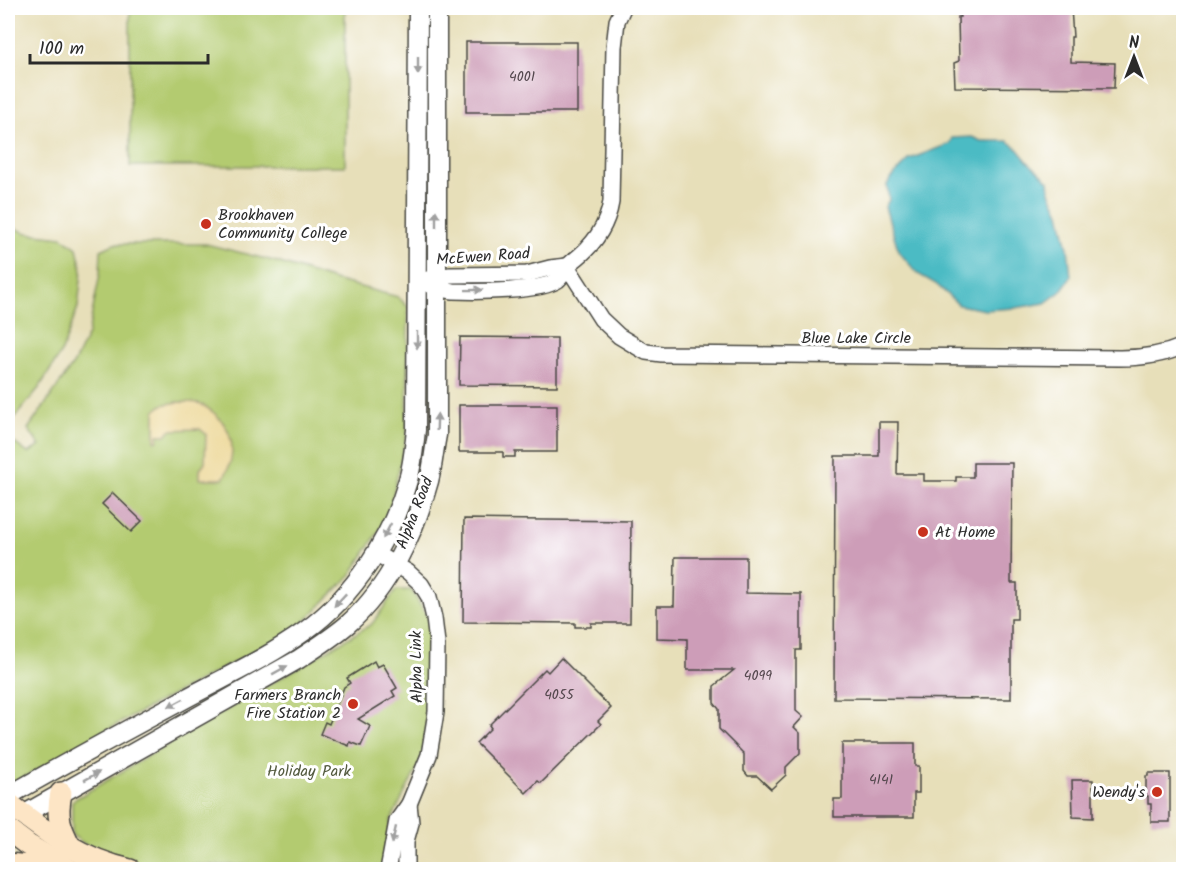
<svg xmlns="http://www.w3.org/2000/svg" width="1191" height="877" font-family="Kalam,sans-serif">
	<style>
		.green { fill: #b3cb70; stroke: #6f7b4e; stroke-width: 1.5 }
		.sand { fill: #eeda9e; stroke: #8c8264; stroke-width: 1.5 }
		.water { fill: #4cbbc4; stroke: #3c7378; stroke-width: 1.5 }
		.building { fill: #cd9db8 }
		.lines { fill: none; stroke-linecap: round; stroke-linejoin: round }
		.minor-casing { stroke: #474640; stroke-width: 18 }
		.tertiary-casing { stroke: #474640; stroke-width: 21 }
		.secondary-casing { stroke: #474640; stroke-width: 24 }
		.minor { stroke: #fff; stroke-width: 15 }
		.tertiary { stroke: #fff; stroke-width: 18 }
		.secondary { stroke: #fde5c5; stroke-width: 21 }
		.oneway { fill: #a0a0a0 }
		.poi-dot { fill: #c8321e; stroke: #fff; stroke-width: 2 }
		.labels { text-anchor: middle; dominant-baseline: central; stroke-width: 6; stroke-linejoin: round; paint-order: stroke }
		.number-label { font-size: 14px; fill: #54484e }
		.poi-label { font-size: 16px; fill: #2b2b2b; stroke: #fff; text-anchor: start }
		.street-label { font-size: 16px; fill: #2b2b2b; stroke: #fff }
		.park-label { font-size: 16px; fill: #545b40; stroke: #fff }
	</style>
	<rect width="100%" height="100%" fill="#fff"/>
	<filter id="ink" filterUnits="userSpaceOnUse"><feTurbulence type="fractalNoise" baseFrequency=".0167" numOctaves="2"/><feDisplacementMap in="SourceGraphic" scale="12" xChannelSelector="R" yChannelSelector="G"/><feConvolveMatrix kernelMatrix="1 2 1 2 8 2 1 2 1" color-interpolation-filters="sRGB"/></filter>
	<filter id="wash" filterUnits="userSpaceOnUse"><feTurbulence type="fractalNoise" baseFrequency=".008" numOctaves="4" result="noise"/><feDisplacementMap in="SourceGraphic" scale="24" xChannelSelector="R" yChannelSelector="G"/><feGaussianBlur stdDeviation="1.35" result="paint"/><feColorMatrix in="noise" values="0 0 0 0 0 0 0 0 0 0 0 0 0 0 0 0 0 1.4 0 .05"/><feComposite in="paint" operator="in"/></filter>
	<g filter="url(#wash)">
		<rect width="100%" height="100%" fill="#e7dfb9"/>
		<!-- green -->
		<g class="green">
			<rect x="130" y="8" width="215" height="158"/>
			<path d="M 8,226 L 27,233 L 62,237 L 77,248 L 82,270 L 78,307 L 62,351 L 39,388 L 12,421 L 8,424 Z"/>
			<path d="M 114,244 L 206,244 L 274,261 L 334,280 L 398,297 L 408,307 L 407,433 L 388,517 L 350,576 L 297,629 L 97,735 L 8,787 L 8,447 L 13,442 L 28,453 L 40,446 L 28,429 L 74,363 L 88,334 L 100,274 L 101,250 Z"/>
			<path d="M 396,590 L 411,590 L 429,619 L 431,687 L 422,759 L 391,820 L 383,867 L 136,864 L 101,855 L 72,835 L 72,801 L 372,624 Z"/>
		</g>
		<!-- sand -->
		<path class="sand" d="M 178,402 C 185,402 192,402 198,403 C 204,405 209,409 214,413 C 235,431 237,456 223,479 L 200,479 L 200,469 L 205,462 L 206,434 L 200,429 L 170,430 L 166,435 L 158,435 L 158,440 L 155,441 L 155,411 L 162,405 Z"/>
		<!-- water -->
		<path class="water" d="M 972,137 L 981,141 L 1008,141 L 1015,146 L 1028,162 L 1049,181 L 1050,192 L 1060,213 L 1068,248 L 1071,277 L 1060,292 L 1045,303 L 1015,308 L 985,310 L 959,305 L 936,284 L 918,274 L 899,252 L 885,207 L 889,200 L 887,185 L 891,178 L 910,159 L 949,144 L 952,138 Z"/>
		<g id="blocks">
			<!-- building -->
			<g class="building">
				<path d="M 960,8 L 1071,8 L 1073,37 L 1071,37 L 1071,62 L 1115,63 L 1114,88 L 955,87 L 954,63 L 959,61 L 958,17 L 960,17 Z"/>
				<rect x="466" y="42" width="111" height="70"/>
				<path d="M 460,337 L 557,338 L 557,386 L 459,385 Z"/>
				<path d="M 459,405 L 557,405 L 557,452 L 515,452 L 515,457 L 503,457 L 503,452 L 459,452 Z"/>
				<path d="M 879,422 L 898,422 L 897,474 L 924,474 L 924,481 L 956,481 L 956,477 L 973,477 L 973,463 L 1012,463 L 1011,583 L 1017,583 L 1017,619 L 1011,619 L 1011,699 L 834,698 L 835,456 L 879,456 Z"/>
				<path d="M 113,493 L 142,521 L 131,532 L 102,504 Z"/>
				<path d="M 464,519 L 631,521 L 630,623 L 591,623 L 591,627 L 575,627 L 575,623 L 463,622 Z"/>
				<path d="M 675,557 L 746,557 L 746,593 L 801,594 L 801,650 L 796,650 L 796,711 L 803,717 L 794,727 L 800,733 L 800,753 L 786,767 L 786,775 L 771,789 L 757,776 L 748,776 L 744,771 L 744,754 L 719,729 L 719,709 L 714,703 L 714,686 L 734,670 L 687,670 L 687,639 L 657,638 L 657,606 L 674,606 Z"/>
				<path d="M 561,658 L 611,708 L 598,721 L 601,724 L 541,783 L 538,781 L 526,793 L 476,743 L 491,728 L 489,725 L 545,669 L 548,672 Z"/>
				<path d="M 374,661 L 377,667 L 383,664 L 397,688 L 392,691 L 395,696 L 358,719 L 370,726 L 361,746 L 350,742 L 349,746 L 320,734 L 325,722 L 329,724 L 344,687 L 350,683 L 347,678 Z"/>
				<path d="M 842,743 L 915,743 L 915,766 L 919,766 L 919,793 L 914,793 L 914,817 L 834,817 L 834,799 L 842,799 Z"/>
				<path d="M 1148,773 L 1170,773 L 1170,822 L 1151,822 L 1151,804 L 1148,804 L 1148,796 L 1146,796 L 1146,776 L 1148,776 Z"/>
				<path d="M 1072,780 L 1093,780 L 1093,818 L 1073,817 Z"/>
			</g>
		</g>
	</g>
	<g filter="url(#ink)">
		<use href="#blocks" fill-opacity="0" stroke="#474640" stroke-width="1.5"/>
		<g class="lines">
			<!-- minor casing -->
			<g class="minor-casing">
				<g id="minor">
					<path d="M 567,266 L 601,319 L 619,336 L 634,345 L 646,352 L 662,354 L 1120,358 C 1142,358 1163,355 1184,346"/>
					<path d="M 428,279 L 450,275 L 527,274 L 550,268 L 567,266"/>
					<path d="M 417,281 C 428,284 441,290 453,291 C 474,292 541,292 558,280 C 563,276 566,267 572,262 C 592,247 607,227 611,202 L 614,47 L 617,21 L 623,8"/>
					<path d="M 375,553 L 408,572 L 421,584 L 429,597 L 434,618 L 437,643 L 436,712 L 429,755 L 409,804 L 397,821 L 388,870"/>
					<path d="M 406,870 L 406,841 L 411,823 L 409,804"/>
				</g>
			</g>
			<!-- tertiary casing -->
			<g class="tertiary-casing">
				<g id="tertiary">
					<path d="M 8,796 C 64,764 121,733 179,702 C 221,679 266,659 305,631 C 354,596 392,537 408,480 C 413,463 414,447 416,430 L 418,8"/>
					<path d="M 23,815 L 299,659 C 316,648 333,637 348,624 C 389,588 415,532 429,481 C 433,466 434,450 437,435 L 437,8"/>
				</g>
			</g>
			<!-- secondary casing -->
			<g class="secondary-casing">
				<g id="secondary">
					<path d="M 61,793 C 56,817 60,827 71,848"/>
					<path d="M 8,803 C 47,833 80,859 130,870"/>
					<path d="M 8,830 L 28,845 L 70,870"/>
					<path d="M 8,864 L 61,869"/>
				</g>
			</g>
			<!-- minor -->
			<use href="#minor" class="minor"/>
			<!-- tertiary -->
			<use href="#tertiary" class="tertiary"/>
			<!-- secondary -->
			<use href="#secondary" class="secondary"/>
		</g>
		<!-- one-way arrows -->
		<defs><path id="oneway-solid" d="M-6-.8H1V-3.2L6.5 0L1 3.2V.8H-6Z" transform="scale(1.5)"/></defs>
		<g class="oneway">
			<use href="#oneway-solid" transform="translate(418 66) rotate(90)"/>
			<use href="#oneway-solid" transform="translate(436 219) rotate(-90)"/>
			<use href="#oneway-solid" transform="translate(474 290) rotate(-1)"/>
			<use href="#oneway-solid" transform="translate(417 340) rotate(90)"/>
			<use href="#oneway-solid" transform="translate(437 422) rotate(-88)"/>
			<use href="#oneway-solid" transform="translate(387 531) rotate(118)"/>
			<use href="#oneway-solid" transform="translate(340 600) rotate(133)"/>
			<use href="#oneway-solid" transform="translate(280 670) rotate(-29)"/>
			<use href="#oneway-solid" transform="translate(176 703) rotate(152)"/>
			<use href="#oneway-solid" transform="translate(92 776) rotate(-29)"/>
			<use href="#oneway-solid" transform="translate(394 835) rotate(103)"/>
		</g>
	</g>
	<!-- markers -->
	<g class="poi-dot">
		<circle cx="206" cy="224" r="6"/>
		<circle cx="923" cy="532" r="6"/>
		<circle cx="353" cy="704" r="6"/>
		<circle cx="1157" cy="792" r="6"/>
	</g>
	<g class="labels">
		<!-- number labels -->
		<g class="number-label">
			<text x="522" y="77">4001</text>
			<text x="758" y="676">4099</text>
			<text x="559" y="695">4055</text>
			<text x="881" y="780">4141</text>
		</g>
		<!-- poi labels -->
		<g class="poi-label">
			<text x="218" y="215">Brookhaven<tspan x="218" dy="18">Community College</tspan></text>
			<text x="935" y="532">At Home</text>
			<text x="341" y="695" text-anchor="end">Farmers Branch<tspan x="341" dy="18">Fire Station 2</tspan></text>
			<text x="1145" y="792" text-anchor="end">Wendy's</text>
		</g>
		<!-- street labels -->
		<g class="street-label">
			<text transform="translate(483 257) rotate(-4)">McEwen Road</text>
			<text x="856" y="338">Blue Lake Circle</text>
			<text transform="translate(415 513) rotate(-69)">Alpha Road</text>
			<text transform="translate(417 667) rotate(-91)">Alpha Link</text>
		</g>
		<!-- park labels -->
		<g class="park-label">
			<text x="309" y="771">Holiday Park</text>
		</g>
	</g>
	<!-- margin -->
	<rect width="1191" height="877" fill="none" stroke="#fff" stroke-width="30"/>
	<!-- north arrow -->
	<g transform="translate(1134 57)" stroke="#ffffff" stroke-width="4.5" paint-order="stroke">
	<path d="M0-4.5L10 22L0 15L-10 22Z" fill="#2b2b2b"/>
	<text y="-9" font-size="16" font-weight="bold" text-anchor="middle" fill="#2b2b2b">N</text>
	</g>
	<!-- scale -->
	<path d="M30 54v9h178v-9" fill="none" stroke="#2b2b2b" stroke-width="3"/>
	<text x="39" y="54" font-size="18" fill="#2b2b2b" stroke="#ffffff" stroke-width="4.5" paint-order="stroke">100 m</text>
</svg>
